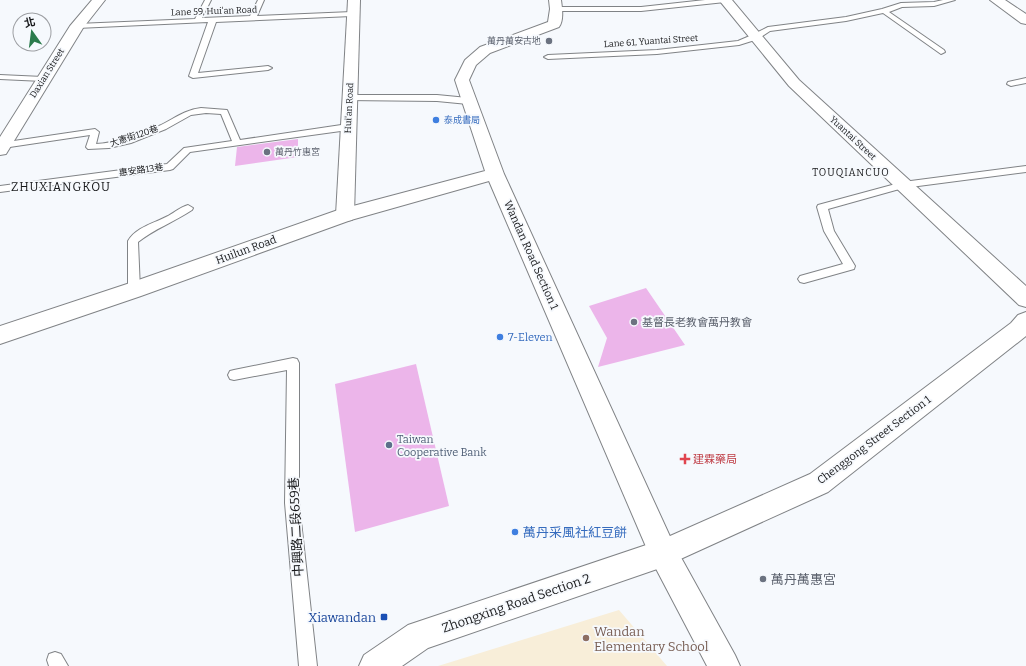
<svg xmlns="http://www.w3.org/2000/svg" width="1026" height="666" font-family="Bitter,'Noto Sans TC',serif">
	<style>
		.education { fill: #f8eed9 }
		.building { fill: #ecb5ea }
		.lines { fill: none; stroke-linecap: round; stroke-linejoin: round }
		.lane-casing { stroke: #808386; stroke-width: 2 }
		.street-casing { stroke: #808386; stroke-width: 2 }
		.secondary-casing { stroke: #808386; stroke-width: 2 }
		.lane { fill: #fff; fill-rule: evenodd }
		.street { fill: #fff; fill-rule: evenodd }
		.secondary { fill: #fff; fill-rule: evenodd }
		.worship-dot { fill: #6b7280; stroke: #f6f9fd; stroke-width: 1.5 }
		.shop-dot { fill: #3f7fe0; stroke: #f6f9fd; stroke-width: 1.5 }
		.service-dot { fill: #5c6f8a; stroke: #f6f9fd; stroke-width: 1.5 }
		.health-dot { fill: #e0444e; stroke: #f6f9fd; stroke-width: 1.5 }
		.transit-dot { fill: #1a4fb4; stroke: #f6f9fd; stroke-width: 1.5 }
		.education-dot { fill: #8d6e63; stroke: #f6f9fd; stroke-width: 1.5 }
		.labels { text-anchor: middle; dominant-baseline: central; stroke-width: 3.5; stroke-linejoin: round; paint-order: stroke }
		.far-street-label { font-size: 9px; fill: #18191b; stroke: #f6f9fd }
		.far-worship-label { font-size: 9px; fill: #5b616d; stroke: #f6f9fd; text-anchor: end }
		.far-shop-label { font-size: 9px; fill: #366cbe; stroke: #f6f9fd; text-anchor: start }
		.far-neighbourhood-label { font-size: 10px; letter-spacing: 1px; fill: #18191b; stroke: #f6f9fd }
		.street-label { font-size: 11px; fill: #18191b; stroke: #f6f9fd }
		.worship-label { font-size: 11px; fill: #5b616d; stroke: #f6f9fd; text-anchor: start }
		.shop-label { font-size: 11px; fill: #366cbe; stroke: #f6f9fd; text-anchor: start }
		.service-label { font-size: 11px; fill: #4e5e75; stroke: #f6f9fd; text-anchor: start }
		.health-label { font-size: 11px; fill: #be3a42; stroke: #f6f9fd; text-anchor: start }
		.neighbourhood-label { font-size: 12px; letter-spacing: 1px; fill: #18191b; stroke: #f6f9fd }
		.near-street-label { font-size: 13px; fill: #18191b; stroke: #f6f9fd }
		.near-shop-label { font-size: 13px; fill: #366cbe; stroke: #f6f9fd; text-anchor: start }
		.near-worship-label { font-size: 13px; fill: #5b616d; stroke: #f6f9fd; text-anchor: start }
		.near-transit-label { font-size: 13px; fill: #164399; stroke: #f6f9fd; text-anchor: end }
		.near-education-label { font-size: 13px; fill: #785e54; stroke: #f6f9fd; text-anchor: start }
	</style>
	<rect width="100%" height="100%" fill="#f6f9fd"/>
	<!-- education -->
	<path class="education" d="M 619,610 L 667,666 L 438,666 Z"/>
	<!-- building -->
	<g class="building">
		<path d="M 298,139 L 298,157 L 235,166 L 237,147 Z"/>
		<path d="M 646,288 L 685,345 L 598,367 L 607,338 L 589,306 Z"/>
		<path d="M 416,364 L 449,506 L 355,532 L 335,384 Z"/>
	</g>
	<g class="lines">
		<!-- lane casing -->
		<g class="lane-casing">
			<g id="lane">
				<path d="M 205,0 L 211,0 L 202,18 L 250,16 L 258,0 L 264,0 L 257,16 L 352,12 L 356,14 L 352,16 L 216,22 L 198,73 L 268,66 L 272,68 L 268,70 L 193,78 L 189,76 L 208,22 L 77,28 L 73,26 L 77,24 L 195,19 Z"/>
				<path d="M 705,0 L 728,0 L 725,2 L 641,11 L 556,11 L 552,9 L 556,7 L 641,7 Z"/>
				<path d="M 943,0 L 955,0 L 934,6 L 902,7 L 889,12 L 944,50 L 945,52 L 941,54 L 883,13 L 846,21 L 770,31 L 758,39 L 739,45 L 657,54 L 548,59 L 544,57 L 548,55 L 657,50 L 738,41 L 752,35 L 768,27 L 846,17 L 882,9 L 901,3 L 934,2 Z"/>
				<path d="M 0,75 L 43,77 L 47,79 L 43,81 L 0,79 Z"/>
				<path d="M 1026,78 L 1026,83 L 1011,86 L 1007,84 L 1008,82 Z"/>
				<path d="M 349,95 L 437,95 L 468,98 L 472,101 L 468,104 L 437,101 L 346,100 L 345,98 Z"/>
				<path d="M 201,108 L 227,110 L 240,140 L 348,124 L 352,127 L 348,130 L 190,152 L 173,169 L 170,170 L 0,192 L 0,186 L 167,164 L 184,148 L 232,141 L 221,114 L 206,113 L 191,115 L 166,129 L 131,143 L 109,148 L 88,149 L 86,147 L 90,135 L 3,148 L 0,147 L 0,143 L 95,129 L 99,132 L 96,144 C 118,143 139,135 159,126 C 174,119 184,110 201,108 Z"/>
				<path d="M 1026,166 L 1026,172 L 903,188 L 828,209 L 834,231 L 855,266 L 854,269 L 804,283 L 800,282 L 798,279 L 800,276 L 843,264 L 824,231 L 817,207 L 818,205 L 903,182 Z"/>
				<path d="M 188,205 L 193,208 L 192,210 C 174,222 154,229 138,242 L 140,290 L 138,293 L 134,294 L 130,293 L 128,290 L 128,241 C 136,227 155,223 168,216 C 175,212 181,207 188,205 Z"/>
				<path d="M 293,358 L 297,359 L 299,363 L 299,503 L 317,666 L 299,666 L 285,503 L 287,370 L 234,380 L 230,379 L 228,375 L 230,371 L 234,370 Z"/>
				<path d="M 55,652 L 61,654 L 68,666 L 49,666 L 47,660 L 49,654 Z"/>
			</g>
		</g>
		<!-- street casing -->
		<g class="street-casing">
			<g id="street">
				<path d="M 92,0 L 105,0 L 83,28 L 6,154 L 0,155 L 0,137 L 70,26 Z"/>
				<path d="M 348,0 L 360,0 L 354,215 L 352,220 L 345,221 L 338,220 L 336,215 Z"/>
				<path d="M 719,0 L 732,0 L 799,80 L 1026,286 L 1026,307 L 1019,305 L 789,86 Z"/>
				<path d="M 990,0 L 1005,0 L 1026,14 L 1026,24 L 1021,23 Z"/>
				<path d="M 1026,312 L 1026,336 L 828,492 L 663,567 L 428,648 L 402,666 L 359,666 L 364,655 L 408,625 L 661,540 L 810,474 L 1011,323 L 1018,315 Z"/>
			</g>
		</g>
		<!-- secondary casing -->
		<g class="secondary-casing">
			<path id="secondary" d="M 549,0 L 561,0 C 562,8 564,20 559,27 L 490,53 L 476,65 L 469,80 L 504,174 L 673,543 L 735,655 L 740,666 L 707,666 L 653,563 L 489,181 L 351,220 L 141,296 L 0,344 L 0,326 L 127,284 L 338,210 L 485,171 L 455,80 L 465,60 L 480,47 L 548,22 L 550,9 Z"/>
		</g>
		<!-- lane -->
		<use href="#lane" class="lane"/>
		<!-- street -->
		<use href="#street" class="street"/>
		<!-- secondary -->
		<use href="#secondary" class="secondary"/>
	</g>
	<!-- markers -->
	<g class="worship-dot">
		<circle cx="549" cy="41" r="4"/>
		<circle cx="267" cy="152" r="4"/>
		<circle cx="634" cy="322" r="4"/>
		<circle cx="763" cy="579" r="4"/>
	</g>
	<g class="shop-dot">
		<circle cx="436" cy="120" r="4"/>
		<circle cx="500" cy="337" r="4"/>
		<circle cx="515" cy="532" r="4"/>
	</g>
	<circle class="service-dot" cx="389" cy="445" r="4"/>
	<path class="health-dot" d="M683 453h4v4h4v4h-4v4h-4v-4h-4v-4h4z"/>
	<rect class="transit-dot" x="380" y="613" width="8" height="8" rx="2"/>
	<circle class="education-dot" cx="586" cy="638" r="4"/>
	<g class="labels">
		<!-- far-street labels -->
		<g class="far-street-label">
			<text transform="translate(214 11) rotate(-2)">Lane 59, Hui'an Road</text>
			<text transform="translate(651 41) rotate(-4)">Lane 61, Yuantai Street</text>
			<text transform="translate(47 73) rotate(-58)">Daxian Street</text>
			<text transform="translate(349 108) rotate(-87)">Hui'an Road</text>
			<text transform="translate(134 136) rotate(-18)">大憲街120巷</text>
			<text transform="translate(853 138) rotate(43)">Yuantai Street</text>
			<text transform="translate(141 170) rotate(-8)">惠安路13巷</text>
		</g>
		<!-- far-worship labels -->
		<g class="far-worship-label">
			<text x="541" y="41">萬丹萬安古地</text>
			<text x="275" y="152" text-anchor="start">萬丹竹惠宮</text>
		</g>
		<!-- far-shop labels -->
		<g class="far-shop-label">
			<text x="444" y="120">泰成書局</text>
		</g>
		<!-- far-neighbourhood labels -->
		<g class="far-neighbourhood-label">
			<text x="851" y="173">TOUQIANCUO</text>
		</g>
		<!-- street labels -->
		<g class="street-label">
			<text transform="translate(246 250) rotate(-20)">Huilun Road</text>
			<text transform="translate(531 255) rotate(66)">Wandan Road Section 1</text>
			<text transform="translate(874 440) rotate(-37)">Chenggong Street Section 1</text>
		</g>
		<!-- worship labels -->
		<g class="worship-label">
			<text x="642" y="322">基督長老教會萬丹教會</text>
		</g>
		<!-- shop labels -->
		<g class="shop-label">
			<text x="508" y="337">7-Eleven</text>
		</g>
		<!-- service labels -->
		<g class="service-label">
			<text x="397" y="439">Taiwan<tspan x="397" dy="13">Cooperative Bank</tspan></text>
		</g>
		<!-- health labels -->
		<g class="health-label">
			<text x="693" y="459">建霖藥局</text>
		</g>
		<!-- neighbourhood labels -->
		<g class="neighbourhood-label">
			<text x="61" y="187">ZHUXIANGKOU</text>
		</g>
		<!-- near-street labels -->
		<g class="near-street-label">
			<text transform="translate(296 527) rotate(-93)">中興路二段659巷</text>
			<text transform="translate(516 603) rotate(-19)">Zhongxing Road Section 2</text>
		</g>
		<!-- near-shop labels -->
		<g class="near-shop-label">
			<text x="523" y="532">萬丹采風社紅豆餅</text>
		</g>
		<!-- near-worship labels -->
		<g class="near-worship-label">
			<text x="771" y="579">萬丹萬惠宮</text>
		</g>
		<!-- near-transit labels -->
		<g class="near-transit-label">
			<text x="376" y="617">Xiawandan</text>
		</g>
		<!-- near-education labels -->
		<g class="near-education-label">
			<text x="594" y="631">Wandan<tspan x="594" dy="15">Elementary School</tspan></text>
		</g>
	</g>
	<!-- north arrow -->
	<g transform="translate(32 32) rotate(346)"><circle r="19" fill="#f6f9fd" stroke="#9d9fa3"/>
	<path d="M0-3L7 15L0 10L-7 15Z" fill="#2b7b4c"/>
	<text y="-6" font-size="11" font-weight="bold" text-anchor="middle" fill="#18191b">北</text>
	</g>
</svg>
